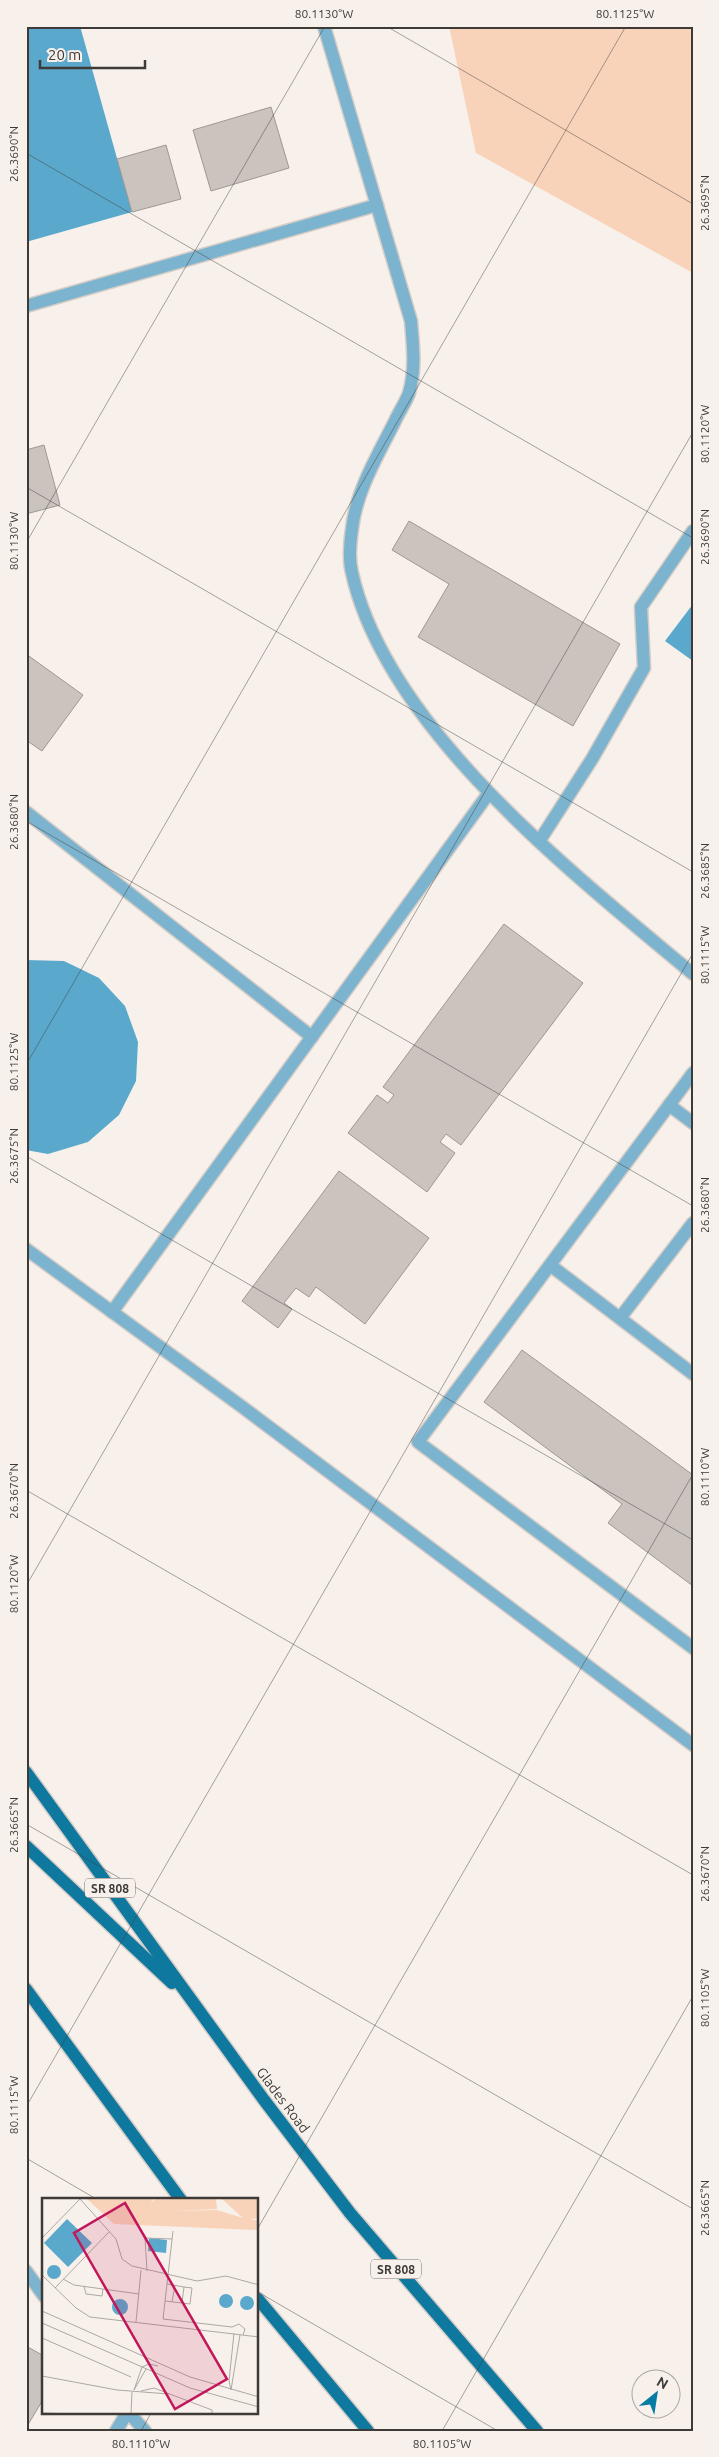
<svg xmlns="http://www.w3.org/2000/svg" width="719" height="2457" font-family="Ubuntu,sans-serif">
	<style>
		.green { fill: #f8d3ba }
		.water { fill: #5aa8cc }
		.building { fill: #cbc3be; stroke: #9e9792 }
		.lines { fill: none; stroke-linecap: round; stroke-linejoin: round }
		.minor-casing { stroke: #d3ccc7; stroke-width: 15 }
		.major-casing { stroke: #d3ccc7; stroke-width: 15 }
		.minor { stroke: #7cb3ce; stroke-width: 12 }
		.major { stroke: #0f789f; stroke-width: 12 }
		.ticks { fill: none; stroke: #3d3a37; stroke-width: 1; stroke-opacity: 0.45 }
		.labels { text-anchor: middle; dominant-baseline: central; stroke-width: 4; stroke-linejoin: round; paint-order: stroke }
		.shield { fill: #f8f1eb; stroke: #75716d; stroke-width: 1 }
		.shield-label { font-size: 12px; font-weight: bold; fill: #3d3a37 }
		.street-label { font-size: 14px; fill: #3d3a37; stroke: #f8f1eb }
		.inset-road { fill: none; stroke: #ada8a3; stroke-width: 1 }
		.view { fill: #c2185b; fill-opacity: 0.15; stroke: #c2185b; stroke-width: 2.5 }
		.inset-edge { fill: none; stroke: #3d3a37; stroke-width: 2.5 }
		.neatline { fill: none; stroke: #3d3a37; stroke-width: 2 }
		.ticks-label { font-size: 12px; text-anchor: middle; fill: #3d3a37 }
	</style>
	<rect width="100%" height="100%" fill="#f8f1eb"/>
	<!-- green -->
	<path class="green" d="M 449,26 L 693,26 L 693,273 L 476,153 Z"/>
	<!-- water -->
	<g class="water">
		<path d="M 26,26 L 80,26 L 132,212 L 26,242 Z"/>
		<path d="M 693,604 L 693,661 L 665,641 Z"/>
		<path d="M 26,960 L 64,961 L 99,978 L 125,1006 L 138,1042 L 136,1081 L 119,1115 L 88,1142 L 48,1154 L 26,1150 Z"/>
	</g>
	<!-- building -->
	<g class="building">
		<path d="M 271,107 L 289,168 L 211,191 L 193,130 Z"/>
		<path d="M 166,145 L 181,199 L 132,212 L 117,159 Z"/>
		<path d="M 44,445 L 60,505 L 26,514 L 26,450 Z"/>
		<path d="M 409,521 L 620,644 L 573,726 L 418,637 L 449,584 L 392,550 Z"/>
		<path d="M 26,654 L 83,695 L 42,751 L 26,740 Z"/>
		<path d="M 504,924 L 583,983 L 461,1145 L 446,1134 L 440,1142 L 455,1153 L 427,1192 L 348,1133 L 377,1095 L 388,1103 L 394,1095 L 383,1087 Z"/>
		<path d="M 339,1171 L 429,1238 L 365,1324 L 316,1287 L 309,1297 L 296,1288 L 284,1303 L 292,1309 L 278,1328 L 242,1301 Z"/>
		<path d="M 522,1350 L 693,1475 L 693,1586 L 608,1523 L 622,1504 L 484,1402 Z"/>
		<path d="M 26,2346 L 44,2356 L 44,2398 L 26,2428 Z"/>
	</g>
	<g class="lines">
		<!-- minor casing -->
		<g class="minor-casing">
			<g id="minor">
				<path d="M 324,26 L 411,321 C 413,345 416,369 409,393 C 406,402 399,412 395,421 C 378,455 356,491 352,529 C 350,542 349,561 352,573 C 387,729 575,875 693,974"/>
				<path d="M 26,306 L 377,205"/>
				<path d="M 26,812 L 312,1037"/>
				<path d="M 540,840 L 592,759 L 644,668 L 641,607 L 693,531"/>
				<path d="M 693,1073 L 418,1442 L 693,1648"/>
				<path d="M 669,1105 L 693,1123"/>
				<path d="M 26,1249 L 241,1406 L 693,1745"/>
				<path d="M 550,1265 L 693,1374"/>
				<path d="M 112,1312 L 489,793"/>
				<path d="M 620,1318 L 693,1223"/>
				<path d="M 26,2271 L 44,2296"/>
				<path d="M 129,2413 L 145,2431"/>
				<path d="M 116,2431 L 127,2413"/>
			</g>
		</g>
		<!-- major casing -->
		<g class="major-casing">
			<g id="major">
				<path d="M 26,1772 L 264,2100 L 350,2213 L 537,2431"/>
				<path d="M 26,1846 L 172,1983"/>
				<path d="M 26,1989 L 181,2200"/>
				<path d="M 258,2299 L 368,2431"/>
			</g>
		</g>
		<!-- minor -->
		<use href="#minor" class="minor"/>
		<!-- major -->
		<use href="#major" class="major"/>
	</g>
	<!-- ticks -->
	<path class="ticks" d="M 386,26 L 693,204M 26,153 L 693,538M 26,487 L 693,872M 26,543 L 325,26M 26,821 L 693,1206M 26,1065 L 626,26M 26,1156 L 693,1540M 26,1490 L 693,1875M 26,1586 L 693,432M 26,1824 L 693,2209M 26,2107 L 693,953M 26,2158 L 98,2200M 258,2228 L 693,1474M 258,2292 L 498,2431M 141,2431 L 151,2413M 442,2431 L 693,1996"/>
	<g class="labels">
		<!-- shield labels -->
		<g class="shield">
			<rect x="85" y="1878.5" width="50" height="19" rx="4"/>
			<rect x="371" y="2259.5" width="50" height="19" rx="4"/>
		</g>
		<g class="shield-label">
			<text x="110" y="1888">SR 808</text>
			<text x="396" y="2269">SR 808</text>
		</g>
		<!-- street labels -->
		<g class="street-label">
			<text transform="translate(283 2100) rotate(53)">Glades Road</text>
		</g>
	</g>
	<!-- overview -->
	<g transform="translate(42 2198)">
		<rect width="216" height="216" fill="#f8f1eb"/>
		<path d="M 45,1 L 112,1 L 108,6 L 114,1 L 174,1 L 175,11 L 131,13 L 175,12 L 201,20 L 180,1 L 216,1 L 216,20 L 208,22 L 216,22 L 216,32 L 72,26 Z" fill="#f8d3ba"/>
		<path d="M 25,21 L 50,45 L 26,69 L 2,45 ZM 107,40 L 125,42 L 124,55 L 106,53 ZM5 74a7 7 0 1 1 14 0a7 7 0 1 1-14 0ZM177 103a7 7 0 1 1 14 0a7 7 0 1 1-14 0ZM198 105a7 7 0 1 1 14 0a7 7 0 1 1-14 0ZM70 109a8 8 0 1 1 16 0a8 8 0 1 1-16 0Z" fill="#5aa8cc"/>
		<path class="inset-road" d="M 38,1 L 74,41 L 80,61 L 90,68 L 155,83 L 184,78 L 217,87M 131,33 L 121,121 L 190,129 L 197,126 L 203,131 L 201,137M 0,40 L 38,1M 105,73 L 103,40 L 130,41M 0,77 L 34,110 L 48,119 L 217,139M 21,81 L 32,87 L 97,96M 42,88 L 44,96 L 60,98 L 61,91M 13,90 L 67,34M 123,103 L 140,105 L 142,89 L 125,86M 130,104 L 133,87M 140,105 L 148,106 L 150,90 L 142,89M 0,113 L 148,179 L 217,199M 94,124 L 99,72M 0,125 L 148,190 L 217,209M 0,140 L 89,179M 100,169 L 107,166 L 116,168M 0,178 L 75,192 L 127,196M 92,192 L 100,169M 92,192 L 104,171M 189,192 L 187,183 L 192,135M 189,192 L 198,137M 99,193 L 112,190 L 170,212 L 170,216M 0,215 L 38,216M 89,216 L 90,194"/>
		<path class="view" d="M 83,5 L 185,181 L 133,211 L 32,35 Z"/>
		<rect width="216" height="216" class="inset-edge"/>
	</g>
	<!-- border -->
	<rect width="719" height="2457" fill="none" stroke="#f8f1eb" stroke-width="55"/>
	<!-- north arrow -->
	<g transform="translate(656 2394) rotate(30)"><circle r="24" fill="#f8f1eb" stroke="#ada8a3"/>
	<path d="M0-4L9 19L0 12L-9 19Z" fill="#067ba3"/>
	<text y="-8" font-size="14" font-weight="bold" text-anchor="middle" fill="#3d3a37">N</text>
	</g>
	<!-- scale -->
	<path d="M40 60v8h105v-8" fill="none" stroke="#3d3a37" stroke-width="2.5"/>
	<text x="48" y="60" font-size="15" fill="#3d3a37" stroke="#f8f1eb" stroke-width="4" paint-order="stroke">20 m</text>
	<rect x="28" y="28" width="664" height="2402" class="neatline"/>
	<g class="ticks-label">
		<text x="324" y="18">80.1130°W</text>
		<text x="625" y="18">80.1125°W</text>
		<text transform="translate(14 154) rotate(-90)" y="4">26.3690°N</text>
		<text transform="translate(705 203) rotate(-90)" y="4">26.3695°N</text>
		<text transform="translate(705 434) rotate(-90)" y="4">80.1120°W</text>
		<text transform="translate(705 537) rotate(-90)" y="4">26.3690°N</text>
		<text transform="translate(14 541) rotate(-90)" y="4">80.1130°W</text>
		<text transform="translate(14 822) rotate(-90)" y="4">26.3680°N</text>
		<text transform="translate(705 871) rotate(-90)" y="4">26.3685°N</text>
		<text transform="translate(705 955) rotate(-90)" y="4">80.1115°W</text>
		<text transform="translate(14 1062) rotate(-90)" y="4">80.1125°W</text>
		<text transform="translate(14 1156) rotate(-90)" y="4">26.3675°N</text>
		<text transform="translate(705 1205) rotate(-90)" y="4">26.3680°N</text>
		<text transform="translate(705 1477) rotate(-90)" y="4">80.1110°W</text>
		<text transform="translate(14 1491) rotate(-90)" y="4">26.3670°N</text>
		<text transform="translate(14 1584) rotate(-90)" y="4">80.1120°W</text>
		<text transform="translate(14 1825) rotate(-90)" y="4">26.3665°N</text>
		<text transform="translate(705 1874) rotate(-90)" y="4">26.3670°N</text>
		<text transform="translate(705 1998) rotate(-90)" y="4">80.1105°W</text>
		<text transform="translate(14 2105) rotate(-90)" y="4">80.1115°W</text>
		<text transform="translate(705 2208) rotate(-90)" y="4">26.3665°N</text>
		<text x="141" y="2448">80.1110°W</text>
		<text x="442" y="2448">80.1105°W</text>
	</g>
</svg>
